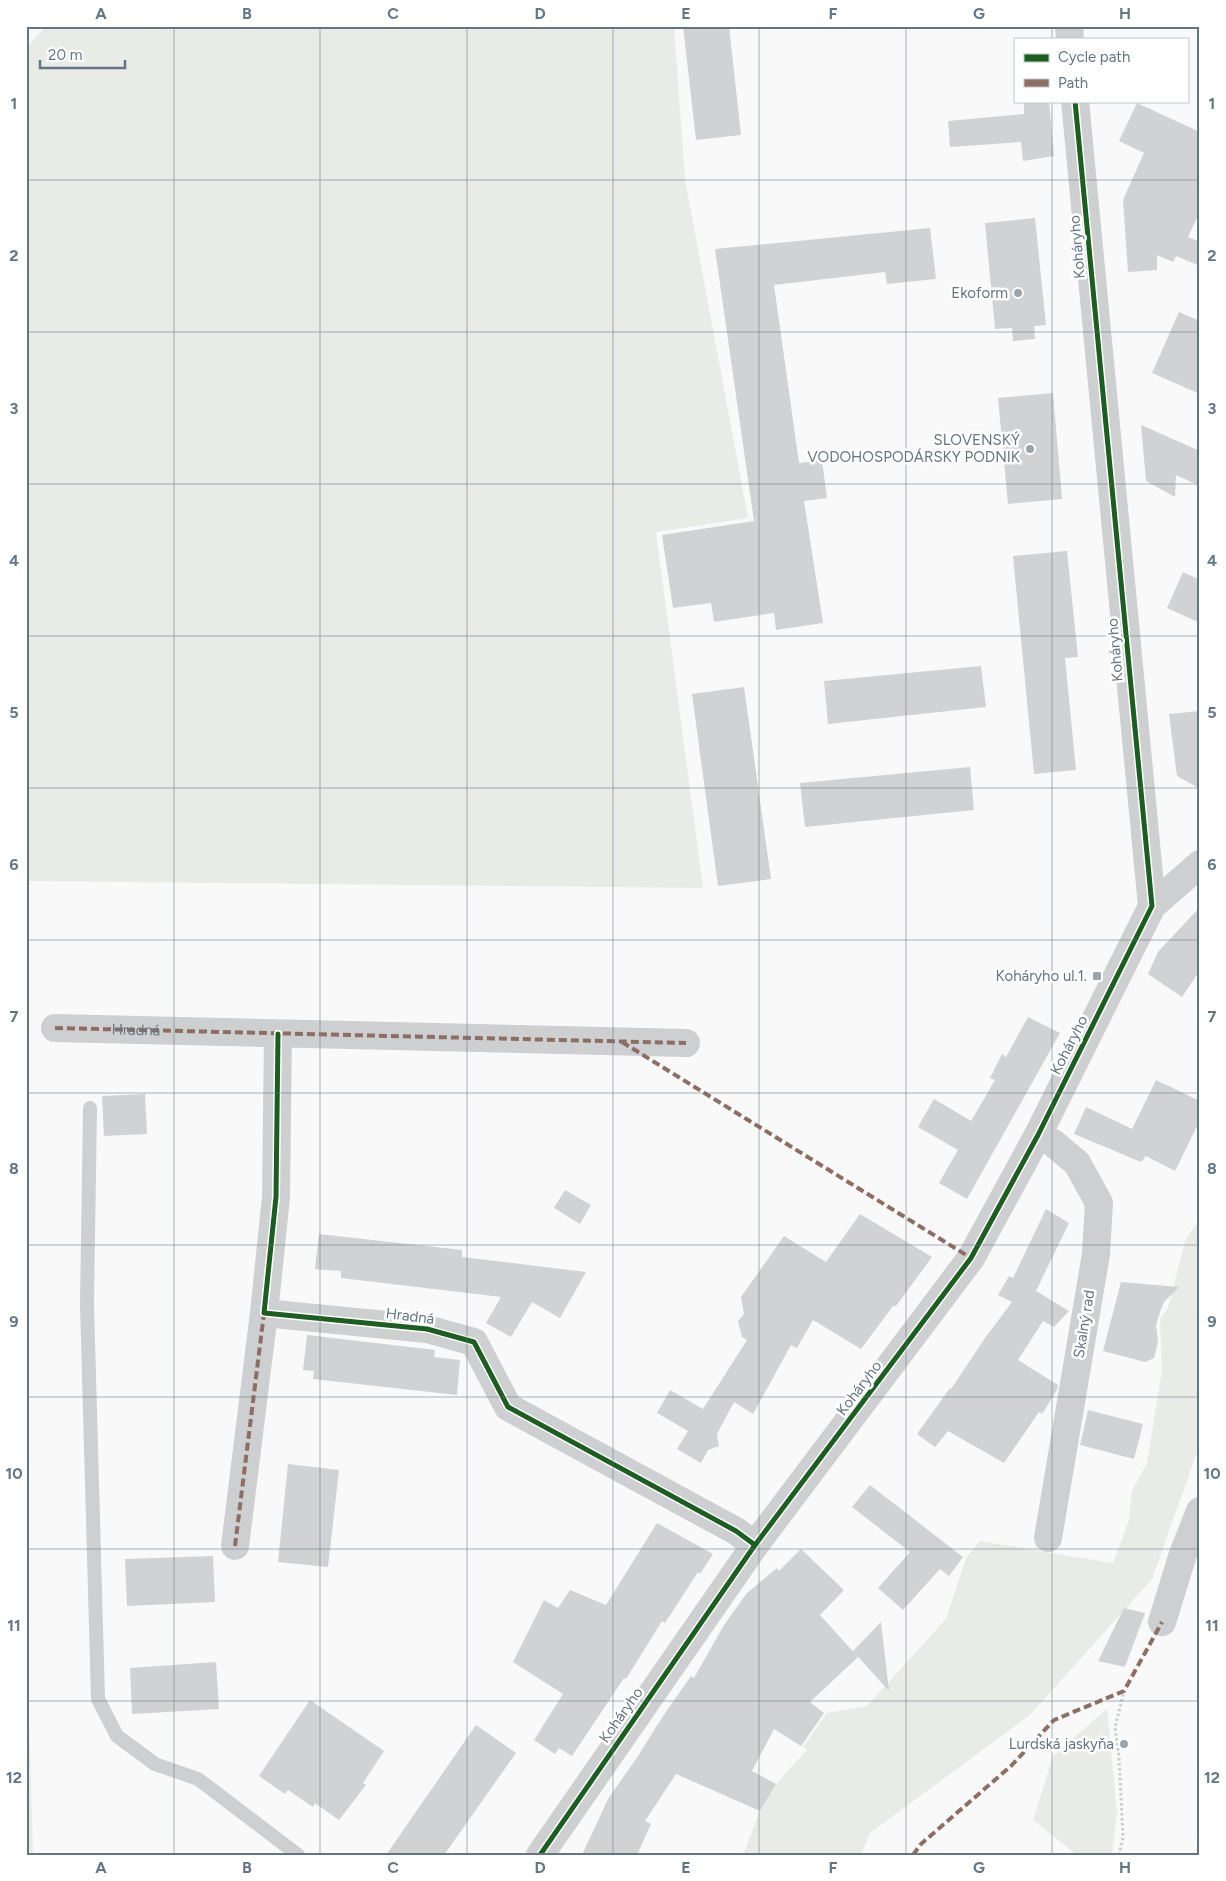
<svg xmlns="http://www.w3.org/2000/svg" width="1226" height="1881" font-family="Figtree,sans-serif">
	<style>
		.green { fill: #e8ebe6 }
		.building { fill: #d0d2d3 }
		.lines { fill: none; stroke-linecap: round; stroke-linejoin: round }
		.path { stroke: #cbcccd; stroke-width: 3; stroke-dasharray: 2.5 2.5; stroke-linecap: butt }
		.lane { stroke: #cecfd0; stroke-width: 14 }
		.street { stroke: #cecfd0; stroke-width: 28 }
		.quiet { stroke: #8d6e63; stroke-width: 4; stroke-dasharray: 8 4; stroke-linecap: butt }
		.cycleway-casing { stroke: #fff; stroke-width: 8 }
		.cycleway { stroke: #1b5e20; stroke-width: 5 }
		.grid { fill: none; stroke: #657683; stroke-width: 1; stroke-opacity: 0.55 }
		.poi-dot { fill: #99a4ac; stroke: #fff; stroke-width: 2 }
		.labels { text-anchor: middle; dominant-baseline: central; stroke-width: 5; stroke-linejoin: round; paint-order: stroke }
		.street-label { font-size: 15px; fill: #657683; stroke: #fff }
		.poi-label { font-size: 15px; fill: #657683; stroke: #fff; text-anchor: end }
		.neatline { fill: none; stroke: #657683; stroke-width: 2 }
		.grid-label { font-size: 16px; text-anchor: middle; font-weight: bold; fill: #657683 }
	</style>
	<rect width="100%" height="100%" fill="#f9f9f9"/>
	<!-- green -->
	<g class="green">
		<path d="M 46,26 L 674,26 L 685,179 L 748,518 L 656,532 L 703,888 L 26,881 L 26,48 Z"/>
		<path d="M 1200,1219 L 1200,1444 L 1152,1579 L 1030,1715 L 870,1833 L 861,1855 L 743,1855 L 760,1811 L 776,1784 L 807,1750 L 803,1747 L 827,1713 L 867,1706 L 946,1619 L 966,1558 L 980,1541 L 1113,1563 L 1129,1520 L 1132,1491 L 1147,1463 L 1162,1371 L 1160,1319 L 1168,1308 L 1186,1238 Z"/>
		<path d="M 26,1611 L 33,1855 L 26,1855 Z"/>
		<path d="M 1107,1709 L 1117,1812 L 1112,1855 L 1077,1855 L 1033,1820 L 1053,1756 Z"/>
	</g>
	<!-- building -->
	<g class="building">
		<path d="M 683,26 L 729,26 L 741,135 L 696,140 Z"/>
		<path d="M 1024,101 L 1049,101 L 1054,156 L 1023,161 L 1021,142 L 950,147 L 948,121 L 1024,114 Z"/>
		<path d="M 1137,103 L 1200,132 L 1200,211 L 1188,237 L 1200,242 L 1200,266 L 1176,256 L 1173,262 L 1157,255 L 1157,270 L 1128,272 L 1123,200 L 1144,153 L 1119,141 Z"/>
		<path d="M 1035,218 L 1046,325 L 1034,326 L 1035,339 L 1013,341 L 1012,328 L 995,329 L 985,223 Z"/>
		<path d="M 930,228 L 936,279 L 887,284 L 885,272 L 774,285 L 799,463 L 822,460 L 827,498 L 804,501 L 823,623 L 776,630 L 774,613 L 714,622 L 711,603 L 673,608 L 662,535 L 754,521 L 715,249 Z"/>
		<path d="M 1179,312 L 1200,321 L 1200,394 L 1152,373 Z"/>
		<path d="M 1053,393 L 1062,499 L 1008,504 L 998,398 Z"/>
		<path d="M 1141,425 L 1200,451 L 1200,486 L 1176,475 L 1175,497 L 1146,481 Z"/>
		<path d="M 1067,551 L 1078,657 L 1065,658 L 1076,770 L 1034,774 L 1013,556 Z"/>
		<path d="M 1183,572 L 1200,580 L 1200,623 L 1167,608 Z"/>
		<path d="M 981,666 L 986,707 L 828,724 L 824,681 Z"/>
		<path d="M 744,687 L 771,879 L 718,886 L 692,694 Z"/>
		<path d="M 1200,711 L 1200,789 L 1177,776 L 1169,714 Z"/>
		<path d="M 970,767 L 974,810 L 805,827 L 800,783 Z"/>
		<path d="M 1200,907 L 1200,970 L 1182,997 L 1148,974 L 1158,952 Z"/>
		<path d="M 1028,1017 L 1060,1033 L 967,1199 L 939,1183 L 958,1150 L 918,1127 L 934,1099 L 971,1121 L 995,1080 L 990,1078 L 1002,1054 L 1006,1057 Z"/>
		<path d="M 1156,1080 L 1200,1101 L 1200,1120 L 1175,1171 L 1146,1156 L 1141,1162 L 1074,1134 L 1086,1107 L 1132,1129 Z"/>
		<path d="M 145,1094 L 147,1134 L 104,1136 L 102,1096 Z"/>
		<path d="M 565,1190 L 591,1205 L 580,1224 L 554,1208 Z"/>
		<path d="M 1046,1209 L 1069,1223 L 1036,1291 L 1069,1311 L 1054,1327 L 1043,1321 L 1018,1360 L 1058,1385 L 1057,1390 L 1042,1414 L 1039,1412 L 1004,1463 L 948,1431 L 935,1447 L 917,1434 L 950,1388 L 951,1389 L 985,1338 L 1012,1302 L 998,1295 L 1009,1276 L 1013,1278 Z"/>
		<path d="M 860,1214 L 932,1257 L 896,1306 L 893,1306 L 861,1349 L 813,1320 L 797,1348 L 791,1345 L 753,1414 L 734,1402 L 717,1434 L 719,1446 L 708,1450 L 701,1463 L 677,1449 L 688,1431 L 657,1413 L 670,1390 L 703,1409 L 747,1340 L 742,1337 L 738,1321 L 744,1314 L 741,1297 L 784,1236 L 826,1262 Z"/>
		<path d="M 319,1234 L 462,1250 L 462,1257 L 586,1272 L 560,1318 L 532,1302 L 511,1337 L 486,1323 L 501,1297 L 341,1278 L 341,1271 L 315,1269 Z"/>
		<path d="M 1121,1282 L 1179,1287 L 1164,1302 L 1161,1309 L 1156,1325 L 1158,1342 L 1154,1358 L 1145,1362 L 1103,1351 Z"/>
		<path d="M 307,1335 L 435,1350 L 434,1357 L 460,1360 L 457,1395 L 313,1379 L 314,1371 L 303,1370 Z"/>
		<path d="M 1088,1410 L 1143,1424 L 1134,1459 L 1080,1445 Z"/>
		<path d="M 288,1464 L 339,1470 L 328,1567 L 278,1562 Z"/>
		<path d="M 870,1485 L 963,1557 L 949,1576 L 940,1569 L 903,1610 L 878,1588 L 910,1552 L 852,1507 Z"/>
		<path d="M 657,1523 L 713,1554 L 700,1574 L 698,1572 L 665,1623 L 662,1621 L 626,1679 L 624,1678 L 572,1756 L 559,1748 L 555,1754 L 534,1740 L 563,1694 L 513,1662 L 544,1600 L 558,1608 L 570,1590 L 606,1605 Z"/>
		<path d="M 801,1549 L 844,1590 L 820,1615 L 858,1657 L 810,1702 L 824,1713 L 801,1746 L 774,1729 L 752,1771 L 776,1784 L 760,1811 L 676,1774 L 645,1821 L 651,1824 L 637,1855 L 582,1855 L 608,1799 L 638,1756 L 663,1716 L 691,1676 L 694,1678 L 724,1625 L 747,1593 L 777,1568 L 779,1571 Z"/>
		<path d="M 213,1556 L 215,1602 L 127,1606 L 125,1559 Z"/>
		<path d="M 1124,1608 L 1145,1613 L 1125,1667 L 1098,1661 Z"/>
		<path d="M 881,1622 L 889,1691 L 853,1651 Z"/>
		<path d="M 216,1662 L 219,1709 L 132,1714 L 130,1668 Z"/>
		<path d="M 310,1700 L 384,1751 L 363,1783 L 366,1785 L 339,1820 L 315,1803 L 313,1807 L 288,1790 L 285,1794 L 259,1776 Z"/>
		<path d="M 476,1725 L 516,1753 L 444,1855 L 386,1855 Z"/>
	</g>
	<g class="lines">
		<!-- path -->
		<path class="path" d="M 1119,1855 L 1123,1837 L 1119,1757 L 1115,1728 L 1124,1691"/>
		<!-- lane -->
		<path class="lane" d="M 90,1108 L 87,1304 L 98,1699 L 117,1736 L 155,1764 L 198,1779 L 298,1855"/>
		<!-- street -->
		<g class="street">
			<path d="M 1069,26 L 1070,39"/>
			<path d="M 1152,906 L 1200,864"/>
			<path id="s1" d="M 55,1028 L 686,1043"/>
			<path d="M 278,1034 L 276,1197 L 264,1313 L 427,1329 L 474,1342 L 508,1407 L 736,1531 L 755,1545"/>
			<path d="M 1038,1135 L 1053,1143 L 1077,1163 L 1099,1203 L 1096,1254 L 1048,1538"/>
			<path d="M 235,1546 L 264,1313"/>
			<path d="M 1162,1622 L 1183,1554 L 1200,1511"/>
			<path d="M 540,1855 L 755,1545 L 971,1258 L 1038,1135 L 1152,906 L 1075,101"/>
		</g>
		<!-- quiet -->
		<g class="quiet">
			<path d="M 55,1028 L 686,1043"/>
			<path d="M 622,1042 L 971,1258"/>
			<path d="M 235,1546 L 264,1313"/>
			<path d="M 913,1855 L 921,1844 L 1011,1766 L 1054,1720 L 1124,1691 L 1162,1622"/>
		</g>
		<!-- cycleway casing -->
		<g class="cycleway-casing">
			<g id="cycleway">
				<path d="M 278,1034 L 276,1197 L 264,1313 L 427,1329 L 474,1342 L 508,1407 L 736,1531 L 755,1545"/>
				<path d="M 540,1855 L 755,1545 L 971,1258 L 1038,1135 L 1152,906 L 1075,101"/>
			</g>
		</g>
		<!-- cycleway -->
		<use href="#cycleway" class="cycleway"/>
	</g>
	<!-- grid -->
	<path class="grid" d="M 174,26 L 174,1855M 320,26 L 320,1855M 467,26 L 467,1855M 613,26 L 613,1855M 759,26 L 759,1855M 906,26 L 906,1855M 1052,26 L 1052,39M 1052,101 L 1052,1855M 26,180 L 1200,180M 26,332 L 1200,332M 26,484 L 1200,484M 26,636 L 1200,636M 26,788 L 1200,788M 26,940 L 1200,940M 26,1093 L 1200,1093M 26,1245 L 1200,1245M 26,1397 L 1200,1397M 26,1549 L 1200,1549M 26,1701 L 1200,1701"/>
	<!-- markers -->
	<g class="poi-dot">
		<circle cx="1018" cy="293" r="5"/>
		<circle cx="1030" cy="449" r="5"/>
		<rect x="1092" y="971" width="10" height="10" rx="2.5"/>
		<circle cx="1124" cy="1744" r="5"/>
	</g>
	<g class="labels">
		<!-- street labels -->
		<g class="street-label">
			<text transform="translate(1077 247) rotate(-95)">Koháryho</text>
			<text transform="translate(1115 650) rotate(-95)">Koháryho</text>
			<text stroke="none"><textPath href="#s1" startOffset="81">Hradná</textPath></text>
			<text transform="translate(1069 1045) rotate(-63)">Koháryho</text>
			<text transform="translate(410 1316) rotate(7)">Hradná</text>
			<text transform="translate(1084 1324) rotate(-81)">Skalný rad</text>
			<text transform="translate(859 1388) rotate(-53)">Koháryho</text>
			<text transform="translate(621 1715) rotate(-55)">Koháryho</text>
		</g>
		<!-- poi labels -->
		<g class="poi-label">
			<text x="1008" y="293">Ekoform</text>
			<text x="1020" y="440">SLOVENSKÝ<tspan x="1020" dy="17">VODOHOSPODÁRSKY PODNIK</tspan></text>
			<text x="1087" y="976">Koháryho ul.1.</text>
			<text x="1114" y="1744">Lurdská jaskyňa</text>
		</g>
	</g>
	<!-- border -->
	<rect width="1226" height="1881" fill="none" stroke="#ffffff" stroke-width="55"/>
	<!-- legend -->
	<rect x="1014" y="38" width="175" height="65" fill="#ffffff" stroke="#c1c8cd"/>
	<rect x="1024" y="54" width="25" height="8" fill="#1b5e20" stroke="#c1c8cd"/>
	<text x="1058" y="62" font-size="15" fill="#657683">Cycle path</text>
	<rect x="1024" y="79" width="25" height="8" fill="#8d6e63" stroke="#c1c8cd"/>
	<text x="1058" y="88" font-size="15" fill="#657683">Path</text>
	<!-- scale -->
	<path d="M40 60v8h85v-8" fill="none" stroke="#657683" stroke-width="2.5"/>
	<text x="48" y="60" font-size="15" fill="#657683" stroke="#ffffff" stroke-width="4" paint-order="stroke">20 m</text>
	<rect x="28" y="28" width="1170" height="1826" class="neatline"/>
	<g class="grid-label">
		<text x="101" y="19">A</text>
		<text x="247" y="19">B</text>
		<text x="393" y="19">C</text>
		<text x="540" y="19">D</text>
		<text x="686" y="19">E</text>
		<text x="833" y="19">F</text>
		<text x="979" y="19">G</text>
		<text x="1125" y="19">H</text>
		<text x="14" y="109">1</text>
		<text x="1212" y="109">1</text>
		<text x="14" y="261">2</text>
		<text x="1212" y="261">2</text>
		<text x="14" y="414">3</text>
		<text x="1212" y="414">3</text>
		<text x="14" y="566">4</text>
		<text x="1212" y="566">4</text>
		<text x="14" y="718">5</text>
		<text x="1212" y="718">5</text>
		<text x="14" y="870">6</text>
		<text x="1212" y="870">6</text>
		<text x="14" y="1022">7</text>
		<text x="1212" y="1022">7</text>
		<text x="14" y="1174">8</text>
		<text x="1212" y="1174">8</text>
		<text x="14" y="1327">9</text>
		<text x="1212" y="1327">9</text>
		<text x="14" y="1479">10</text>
		<text x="1212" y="1479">10</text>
		<text x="14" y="1631">11</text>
		<text x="1212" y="1631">11</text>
		<text x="14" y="1783">12</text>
		<text x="1212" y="1783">12</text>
		<text x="101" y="1873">A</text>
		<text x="247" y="1873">B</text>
		<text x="393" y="1873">C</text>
		<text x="540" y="1873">D</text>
		<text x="686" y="1873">E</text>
		<text x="833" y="1873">F</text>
		<text x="979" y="1873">G</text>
		<text x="1125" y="1873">H</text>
	</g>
</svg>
